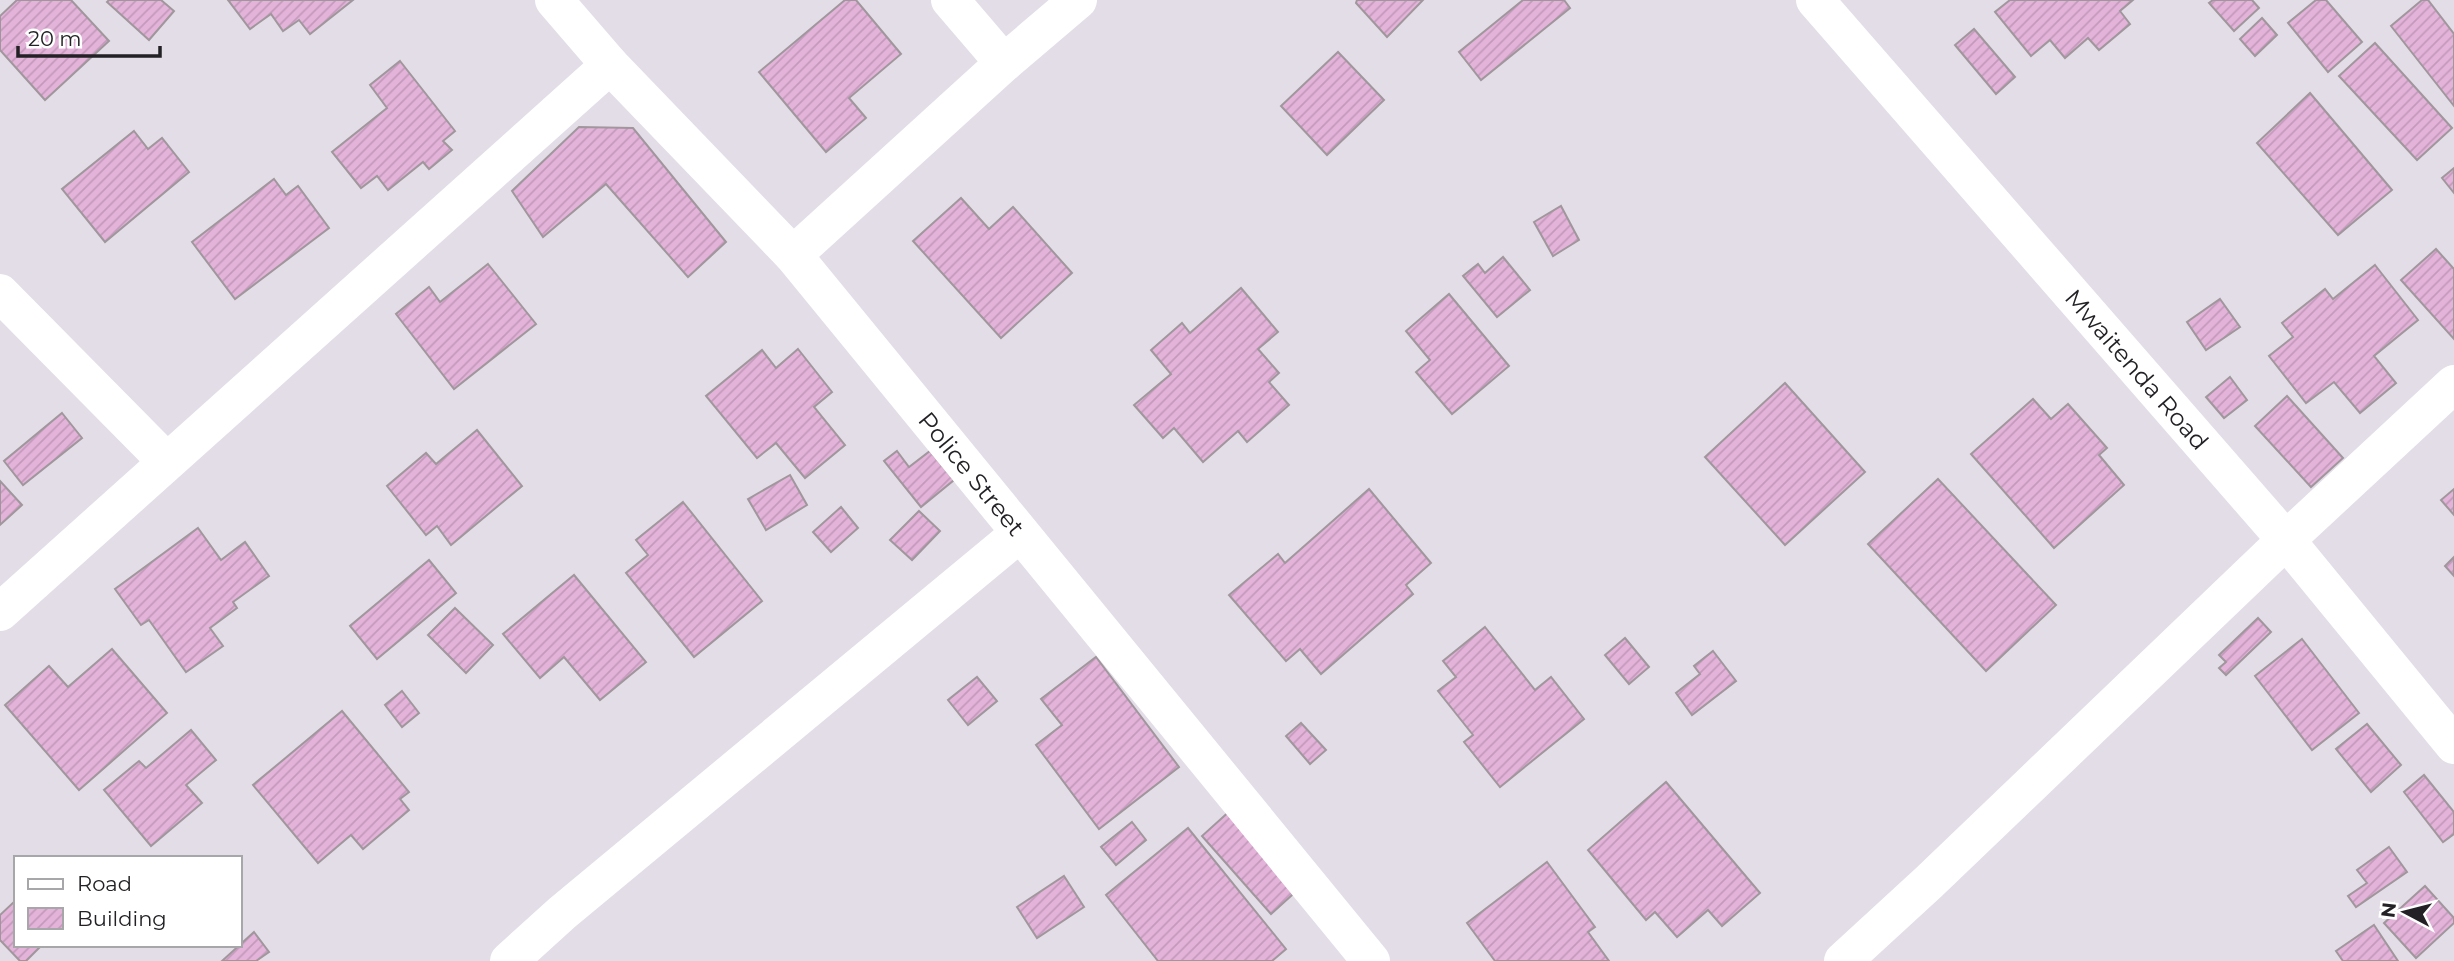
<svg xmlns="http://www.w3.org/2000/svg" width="2454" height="961" font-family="Montserrat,sans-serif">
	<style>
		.building { fill: url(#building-hatch); stroke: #a0979d; stroke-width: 2 }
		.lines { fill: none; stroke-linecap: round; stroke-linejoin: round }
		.minor { stroke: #fff; stroke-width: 38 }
		.labels { text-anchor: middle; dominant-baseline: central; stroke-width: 5; stroke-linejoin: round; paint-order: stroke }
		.street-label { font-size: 24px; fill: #232125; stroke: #fff }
	</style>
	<defs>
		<pattern id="building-hatch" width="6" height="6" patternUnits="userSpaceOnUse" patternTransform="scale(1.75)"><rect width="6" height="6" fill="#e4b3da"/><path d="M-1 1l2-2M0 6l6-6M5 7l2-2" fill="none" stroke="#c39abb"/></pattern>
	</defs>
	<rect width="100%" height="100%" fill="#e3dde7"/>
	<!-- building -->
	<g class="building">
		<path d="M 17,0 L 71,0 L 109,41 L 45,100 L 0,50 L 0,16 Z"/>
		<path d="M 109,0 L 161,0 L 174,11 L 149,40 L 107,2 Z"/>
		<path d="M 228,0 L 353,0 L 310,34 L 299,20 L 283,31 L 271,14 L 250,29 Z"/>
		<path d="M 845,0 L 856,0 L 901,54 L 849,98 L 866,118 L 826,152 L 759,72 Z"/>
		<path d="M 1357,0 L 1423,0 L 1387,37 L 1356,3 Z"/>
		<path d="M 1523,0 L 1564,0 L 1570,8 L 1481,80 L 1459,52 Z"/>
		<path d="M 2010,0 L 2133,0 L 2120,11 L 2130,24 L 2099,50 L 2088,38 L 2065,58 L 2050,40 L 2031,56 L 1995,12 Z"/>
		<path d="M 2213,0 L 2252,0 L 2259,8 L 2234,31 L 2209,3 Z"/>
		<path d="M 2316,0 L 2326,0 L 2362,42 L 2328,72 L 2288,23 Z"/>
		<path d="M 2422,0 L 2428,0 L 2454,34 L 2454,106 L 2391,26 Z"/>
		<path d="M 2262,18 L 2277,35 L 2255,56 L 2240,39 Z"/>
		<path d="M 1974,29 L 2015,77 L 1996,94 L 1955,45 Z"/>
		<path d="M 2375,43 L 2452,128 L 2417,160 L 2339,76 Z"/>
		<path d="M 1338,52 L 1384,100 L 1327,155 L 1281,106 Z"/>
		<path d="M 400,61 L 455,131 L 443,141 L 452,150 L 429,169 L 423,162 L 388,190 L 377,176 L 361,188 L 332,152 L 387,108 L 370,85 Z"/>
		<path d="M 2310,93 L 2392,190 L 2338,235 L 2257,143 Z"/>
		<path d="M 579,127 L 633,128 L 726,242 L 688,277 L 606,184 L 543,237 L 512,191 Z"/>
		<path d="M 134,131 L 148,149 L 162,138 L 189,172 L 105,242 L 62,189 Z"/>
		<path d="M 2454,168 L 2454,193 L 2442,178 Z"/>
		<path d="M 274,179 L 286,195 L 298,186 L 329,228 L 235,299 L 192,242 Z"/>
		<path d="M 961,198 L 989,229 L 1013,207 L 1072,273 L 1001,338 L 913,241 Z"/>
		<path d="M 1561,206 L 1579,240 L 1553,256 L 1534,222 Z"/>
		<path d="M 2436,249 L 2454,269 L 2454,339 L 2401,280 Z"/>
		<path d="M 1503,257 L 1530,290 L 1497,317 L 1463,276 L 1478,264 L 1485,273 Z"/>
		<path d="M 488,264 L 536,324 L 454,389 L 396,314 L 429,287 L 440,302 Z"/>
		<path d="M 2375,265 L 2418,320 L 2374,356 L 2396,383 L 2360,413 L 2334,382 L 2306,403 L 2269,356 L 2293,337 L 2282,323 L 2325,289 L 2333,299 Z"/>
		<path d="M 1241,288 L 1278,332 L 1258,349 L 1279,373 L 1269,382 L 1289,405 L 1247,442 L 1238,431 L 1203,462 L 1174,428 L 1163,438 L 1134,405 L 1171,374 L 1151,350 L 1182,323 L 1190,333 Z"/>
		<path d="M 1449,294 L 1509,366 L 1452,414 L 1416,372 L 1430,360 L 1406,331 Z"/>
		<path d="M 2220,299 L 2240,327 L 2206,350 L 2187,322 Z"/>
		<path d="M 798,349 L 832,392 L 814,407 L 845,445 L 805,478 L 776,443 L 757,458 L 706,396 L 762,350 L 776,368 Z"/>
		<path d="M 2230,377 L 2247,400 L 2224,418 L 2206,397 Z"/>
		<path d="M 1785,383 L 1865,472 L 1785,545 L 1705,457 Z"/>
		<path d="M 2287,396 L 2343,458 L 2311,487 L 2255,426 Z"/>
		<path d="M 2033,399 L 2051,419 L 2068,404 L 2107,448 L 2099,455 L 2124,485 L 2054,548 L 1971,454 Z"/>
		<path d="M 62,413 L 82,438 L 23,485 L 4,461 Z"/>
		<path d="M 477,430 L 522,486 L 451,545 L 437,526 L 426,535 L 387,486 L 426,453 L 436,464 Z"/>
		<path d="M 897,451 L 909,467 L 930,451 L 954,480 L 921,507 L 884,461 Z"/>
		<path d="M 790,475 L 807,505 L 766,530 L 748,499 Z"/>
		<path d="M 1938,479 L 2056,605 L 1986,671 L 1868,544 Z"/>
		<path d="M 0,481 L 22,505 L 0,525 Z"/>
		<path d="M 1369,489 L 1431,563 L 1406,585 L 1413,594 L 1321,674 L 1300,649 L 1286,661 L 1229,595 L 1278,554 L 1285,563 Z"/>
		<path d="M 2454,489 L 2454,515 L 2441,500 Z"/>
		<path d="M 683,502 L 762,601 L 694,657 L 626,573 L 648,555 L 636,540 Z"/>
		<path d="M 841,507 L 858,528 L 831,552 L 813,532 Z"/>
		<path d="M 919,511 L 940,531 L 912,560 L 890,540 Z"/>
		<path d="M 198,528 L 221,560 L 245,542 L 269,576 L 233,602 L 237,608 L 210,628 L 223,646 L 186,672 L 149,620 L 141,625 L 115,589 Z"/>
		<path d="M 2454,557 L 2454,576 L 2445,566 Z"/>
		<path d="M 429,560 L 456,593 L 377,659 L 350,626 Z"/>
		<path d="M 574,575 L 646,662 L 600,700 L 564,657 L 540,678 L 503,634 Z"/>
		<path d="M 455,608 L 493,645 L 466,673 L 428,635 Z"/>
		<path d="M 2258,618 L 2271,632 L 2226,675 L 2219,668 L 2226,662 L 2219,655 Z"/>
		<path d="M 1485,627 L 1535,690 L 1551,677 L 1584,719 L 1500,787 L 1464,742 L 1473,735 L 1438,691 L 1456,677 L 1443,661 Z"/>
		<path d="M 1625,638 L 1649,667 L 1629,684 L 1605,655 Z"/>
		<path d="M 2302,639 L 2359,713 L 2312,750 L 2255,676 Z"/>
		<path d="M 112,649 L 167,713 L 79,790 L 5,705 L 49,666 L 68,687 Z"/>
		<path d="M 1713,651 L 1736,681 L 1692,715 L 1676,693 L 1700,674 L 1694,666 Z"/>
		<path d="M 1096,657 L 1179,767 L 1099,829 L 1036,745 L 1062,725 L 1041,699 Z"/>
		<path d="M 977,677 L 997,701 L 968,725 L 948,700 Z"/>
		<path d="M 402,691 L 419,713 L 402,727 L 385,705 Z"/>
		<path d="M 342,711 L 409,792 L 400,799 L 409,810 L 363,849 L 351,835 L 318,863 L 253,785 Z"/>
		<path d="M 1301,723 L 1326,750 L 1310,764 L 1286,736 Z"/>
		<path d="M 2367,724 L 2401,765 L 2371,792 L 2336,749 Z"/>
		<path d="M 191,730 L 216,760 L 186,785 L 202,803 L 151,846 L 104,790 L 139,761 L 146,768 Z"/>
		<path d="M 2424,775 L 2454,812 L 2454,834 L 2443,842 L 2404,792 Z"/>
		<path d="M 1666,782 L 1760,893 L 1722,926 L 1708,910 L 1677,937 L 1655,912 L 1646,920 L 1588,850 Z"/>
		<path d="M 1232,809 L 1301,887 L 1271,914 L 1202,836 Z"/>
		<path d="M 1132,822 L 1146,840 L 1116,865 L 1101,847 Z"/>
		<path d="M 1188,828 L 1286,949 L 1272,961 L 1158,961 L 1106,895 Z"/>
		<path d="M 2389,847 L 2407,872 L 2356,907 L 2348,896 L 2367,883 L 2357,870 Z"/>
		<path d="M 1547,862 L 1595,927 L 1588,932 L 1609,961 L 1495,961 L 1467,923 Z"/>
		<path d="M 1064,876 L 1084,907 L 1037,938 L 1017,907 Z"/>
		<path d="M 2425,886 L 2454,918 L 2454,923 L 2416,958 L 2384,923 Z"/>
		<path d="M 16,900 L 16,945 L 42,945 L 26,961 L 20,961 L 0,940 L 0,915 Z"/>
		<path d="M 2374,925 L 2398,961 L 2343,961 L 2336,951 Z"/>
		<path d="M 254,932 L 269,952 L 256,961 L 222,961 Z"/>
	</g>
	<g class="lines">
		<!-- minor -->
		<g class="minor">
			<path id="s1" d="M 554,0 L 610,65 L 793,255 L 1371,961"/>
			<path d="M 950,0 L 1004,63"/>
			<path id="s2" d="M 1815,0 L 2286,540 L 2454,745"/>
			<path d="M 793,255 L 1004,63 L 1078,0"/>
			<path d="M 0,293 L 166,461"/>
			<path d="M 0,612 L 610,65"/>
			<path d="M 509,961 L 562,913 L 1020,533"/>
			<path d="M 1843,961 L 1929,882 L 2286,540 L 2454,384"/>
		</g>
	</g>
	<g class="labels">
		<!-- street labels -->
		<g class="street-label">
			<text stroke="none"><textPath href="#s2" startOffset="490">Mwaitenda Road</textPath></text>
			<text stroke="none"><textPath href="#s1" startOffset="632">Police Street</textPath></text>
		</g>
	</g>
	<!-- legend -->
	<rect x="14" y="856" width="228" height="91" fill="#ffffff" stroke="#a7a6a8" stroke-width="2"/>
	<rect x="28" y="879" width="35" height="10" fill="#ffffff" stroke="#a7a6a8" stroke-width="2"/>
	<text x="77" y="891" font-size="21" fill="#232125">Road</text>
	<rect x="28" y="908" width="35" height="21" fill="url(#building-hatch)" stroke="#a7a6a8" stroke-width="2"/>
	<text x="77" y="926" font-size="21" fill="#232125">Building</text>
	<!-- north arrow -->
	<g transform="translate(2405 912) rotate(277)" stroke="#ffffff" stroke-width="5" paint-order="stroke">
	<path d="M0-5L12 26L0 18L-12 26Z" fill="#232125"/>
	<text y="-10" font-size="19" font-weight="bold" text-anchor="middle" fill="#232125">N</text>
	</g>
	<!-- scale -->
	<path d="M18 46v10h142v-10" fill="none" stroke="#232125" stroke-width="3.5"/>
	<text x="28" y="46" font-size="21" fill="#232125" stroke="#ffffff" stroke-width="5" paint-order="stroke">20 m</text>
</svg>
